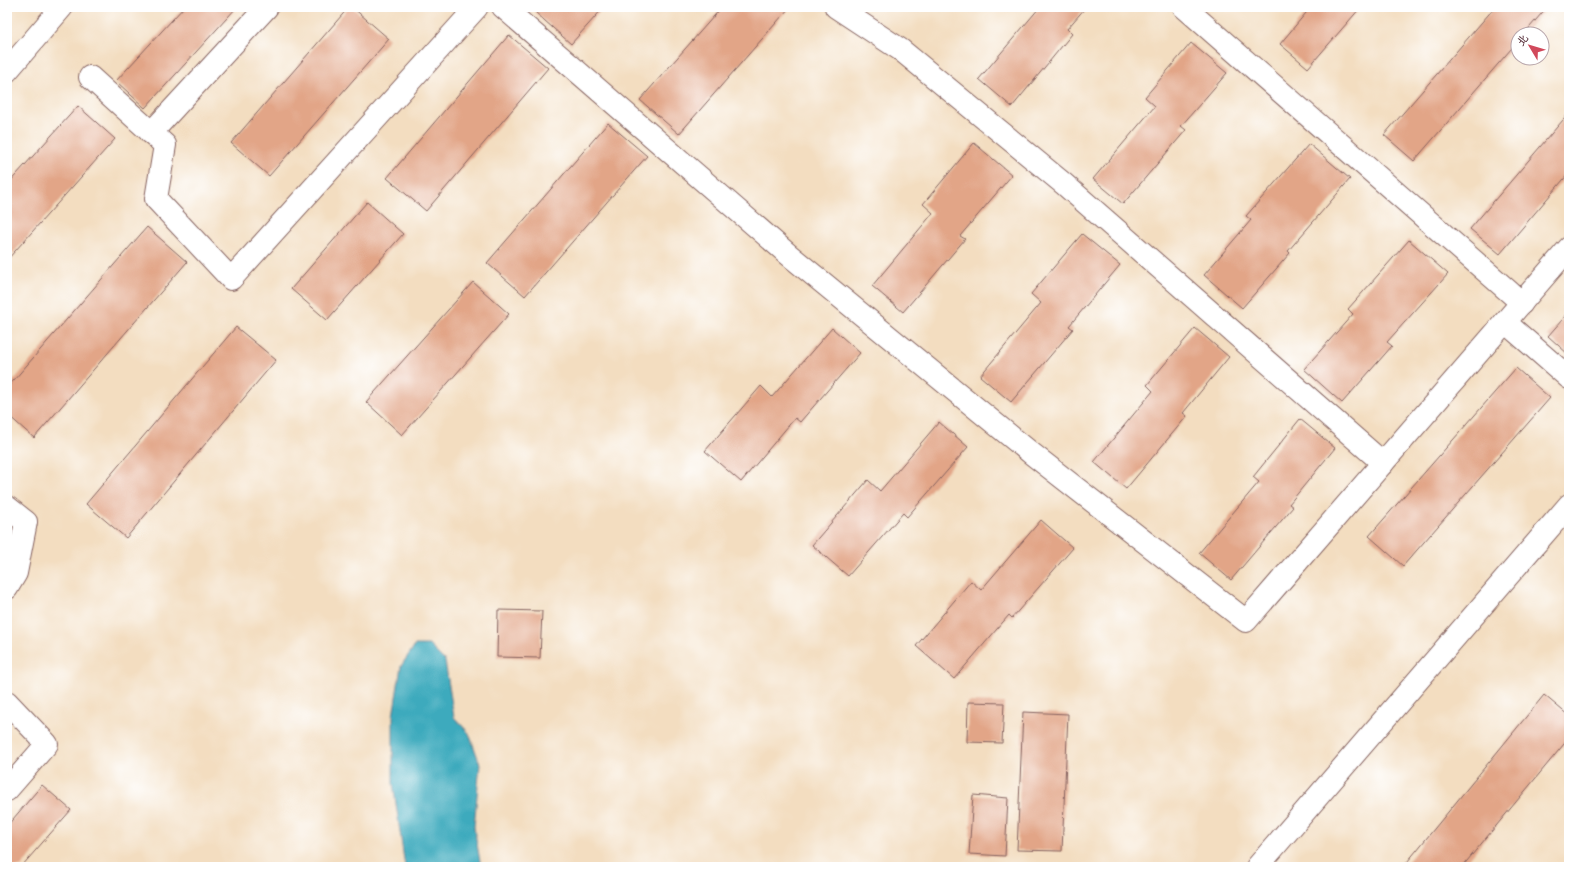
<svg xmlns="http://www.w3.org/2000/svg" width="1576" height="874" font-family="Itim,'LXGW WenKai TC',sans-serif">
	<style>
		.water { fill: #3eaabd; stroke: #446474 }
		.building { fill: #e2a587 }
		.lines { fill: none; stroke-linecap: round; stroke-linejoin: round }
		.minor-casing { stroke: #85625f; stroke-width: 24 }
		.minor { stroke: #fff; stroke-width: 22 }
	</style>
	<rect width="100%" height="100%" fill="#fff"/>
	<filter id="ink" filterUnits="userSpaceOnUse"><feTurbulence type="fractalNoise" baseFrequency=".025" numOctaves="2"/><feDisplacementMap in="SourceGraphic" scale="8" xChannelSelector="R" yChannelSelector="G"/><feConvolveMatrix kernelMatrix="1 2 1 2 8 2 1 2 1" color-interpolation-filters="sRGB"/></filter>
	<filter id="wash" filterUnits="userSpaceOnUse"><feTurbulence type="fractalNoise" baseFrequency=".012" numOctaves="4" result="noise"/><feDisplacementMap in="SourceGraphic" scale="16" xChannelSelector="R" yChannelSelector="G"/><feGaussianBlur stdDeviation="0.9" result="paint"/><feColorMatrix in="noise" values="0 0 0 0 0 0 0 0 0 0 0 0 0 0 0 0 0 1.4 0 .05"/><feComposite in="paint" operator="in"/></filter>
	<g filter="url(#wash)">
		<rect width="100%" height="100%" fill="#f3ddc0"/>
		<!-- water -->
		<path class="water" d="M 415,645 L 429,645 L 445,661 L 454,717 L 469,733 L 480,764 L 474,827 L 481,867 L 405,867 L 393,783 L 393,716 L 401,666 Z"/>
		<g id="blocks">
			<!-- building -->
			<g class="building">
				<path d="M 184,7 L 237,7 L 145,108 L 116,81 Z"/>
				<path d="M 349,7 L 352,7 L 389,39 L 269,176 L 231,143 Z"/>
				<path d="M 539,7 L 604,7 L 571,44 L 535,12 Z"/>
				<path d="M 722,7 L 790,7 L 679,134 L 640,100 Z"/>
				<path d="M 1040,7 L 1086,7 L 1067,29 L 1072,34 L 1012,107 L 979,79 Z"/>
				<path d="M 1311,7 L 1361,7 L 1308,68 L 1280,44 Z"/>
				<path d="M 1495,7 L 1547,7 L 1524,34 L 1518,34 L 1518,41 L 1414,161 L 1384,135 Z"/>
				<path d="M 509,35 L 548,68 L 426,211 L 387,178 Z"/>
				<path d="M 1191,43 L 1227,73 L 1181,126 L 1186,130 L 1123,204 L 1093,179 L 1155,106 L 1145,97 Z"/>
				<path d="M 78,106 L 115,139 L 7,260 L 7,185 Z"/>
				<path d="M 1569,113 L 1569,173 L 1500,254 L 1470,229 Z"/>
				<path d="M 608,123 L 647,156 L 525,296 L 487,263 Z"/>
				<path d="M 974,143 L 1012,175 L 960,236 L 965,239 L 903,312 L 872,286 L 933,213 L 923,204 Z"/>
				<path d="M 1309,144 L 1350,179 L 1288,251 L 1290,253 L 1242,308 L 1204,275 L 1251,220 L 1246,216 Z"/>
				<path d="M 367,202 L 403,234 L 327,320 L 291,289 Z"/>
				<path d="M 147,227 L 187,262 L 34,438 L 7,414 L 7,388 Z"/>
				<path d="M 1082,234 L 1120,265 L 1069,326 L 1073,329 L 1011,402 L 980,376 L 1041,303 L 1031,294 Z"/>
				<path d="M 1409,240 L 1448,274 L 1387,342 L 1392,346 L 1342,403 L 1304,369 L 1353,314 L 1348,309 Z"/>
				<path d="M 473,282 L 509,314 L 402,435 L 366,402 Z"/>
				<path d="M 1569,312 L 1569,355 L 1548,336 Z"/>
				<path d="M 236,327 L 276,360 L 126,538 L 86,504 Z"/>
				<path d="M 832,328 L 860,353 L 800,422 L 795,418 L 741,482 L 705,451 L 761,386 L 772,397 Z"/>
				<path d="M 1195,328 L 1229,357 L 1183,413 L 1187,416 L 1126,489 L 1094,462 L 1153,391 L 1147,385 Z"/>
				<path d="M 1516,368 L 1550,398 L 1403,566 L 1369,536 Z"/>
				<path d="M 1300,419 L 1335,448 L 1289,504 L 1293,507 L 1231,580 L 1199,553 L 1259,482 L 1253,477 Z"/>
				<path d="M 939,422 L 968,447 L 907,517 L 903,513 L 848,576 L 812,545 L 868,480 L 880,491 Z"/>
				<path d="M 1041,520 L 1073,548 L 1012,618 L 1009,615 L 954,679 L 916,646 L 971,581 L 981,590 Z"/>
				<path d="M 498,610 L 542,611 L 540,658 L 497,657 Z"/>
				<path d="M 1544,695 L 1569,716 L 1569,738 L 1462,867 L 1403,867 Z"/>
				<path d="M 968,702 L 1004,703 L 1002,743 L 967,742 Z"/>
				<path d="M 1023,712 L 1068,714 L 1062,851 L 1017,850 Z"/>
				<path d="M 42,785 L 71,810 L 21,867 L 7,867 L 7,826 Z"/>
				<path d="M 973,795 L 1008,798 L 1005,856 L 969,854 Z"/>
			</g>
		</g>
	</g>
	<g filter="url(#ink)">
		<use href="#blocks" fill-opacity="0" stroke="#85625f" stroke-width="1"/>
		<g class="lines">
			<!-- minor casing -->
			<g class="minor-casing">
				<g id="minor">
					<path d="M 503,7 L 789,255 L 1031,453 L 1246,621 L 1569,248"/>
					<path d="M 836,7 L 901,50 L 1064,184 L 1383,463"/>
					<path d="M 1184,7 L 1522,303"/>
					<path d="M 7,71 L 62,7"/>
					<path d="M 90,77 L 165,145 L 156,199 L 231,279 L 477,7"/>
					<path d="M 151,133 L 267,7"/>
					<path d="M 1505,322 L 1569,378"/>
					<path d="M 7,507 L 26,522 L 16,573 L 7,588"/>
					<path d="M 7,702 L 47,744 L 7,790"/>
					<path d="M 1257,867 L 1569,505"/>
				</g>
			</g>
			<!-- minor -->
			<use href="#minor" class="minor"/>
		</g>
	</g>
	<!-- margin -->
	<rect width="1576" height="874" fill="none" stroke="#fff" stroke-width="24"/>
	<!-- north arrow -->
	<g transform="translate(1530 46) rotate(308)"><circle r="19" fill="#ffffff" stroke="#b7a5aa"/>
	<path d="M0-3L7 15L0 10L-7 15Z" fill="#d1495b"/>
	<text y="-6" font-size="11" font-weight="bold" text-anchor="middle" fill="#4a1f2b">北</text>
	</g>
</svg>
